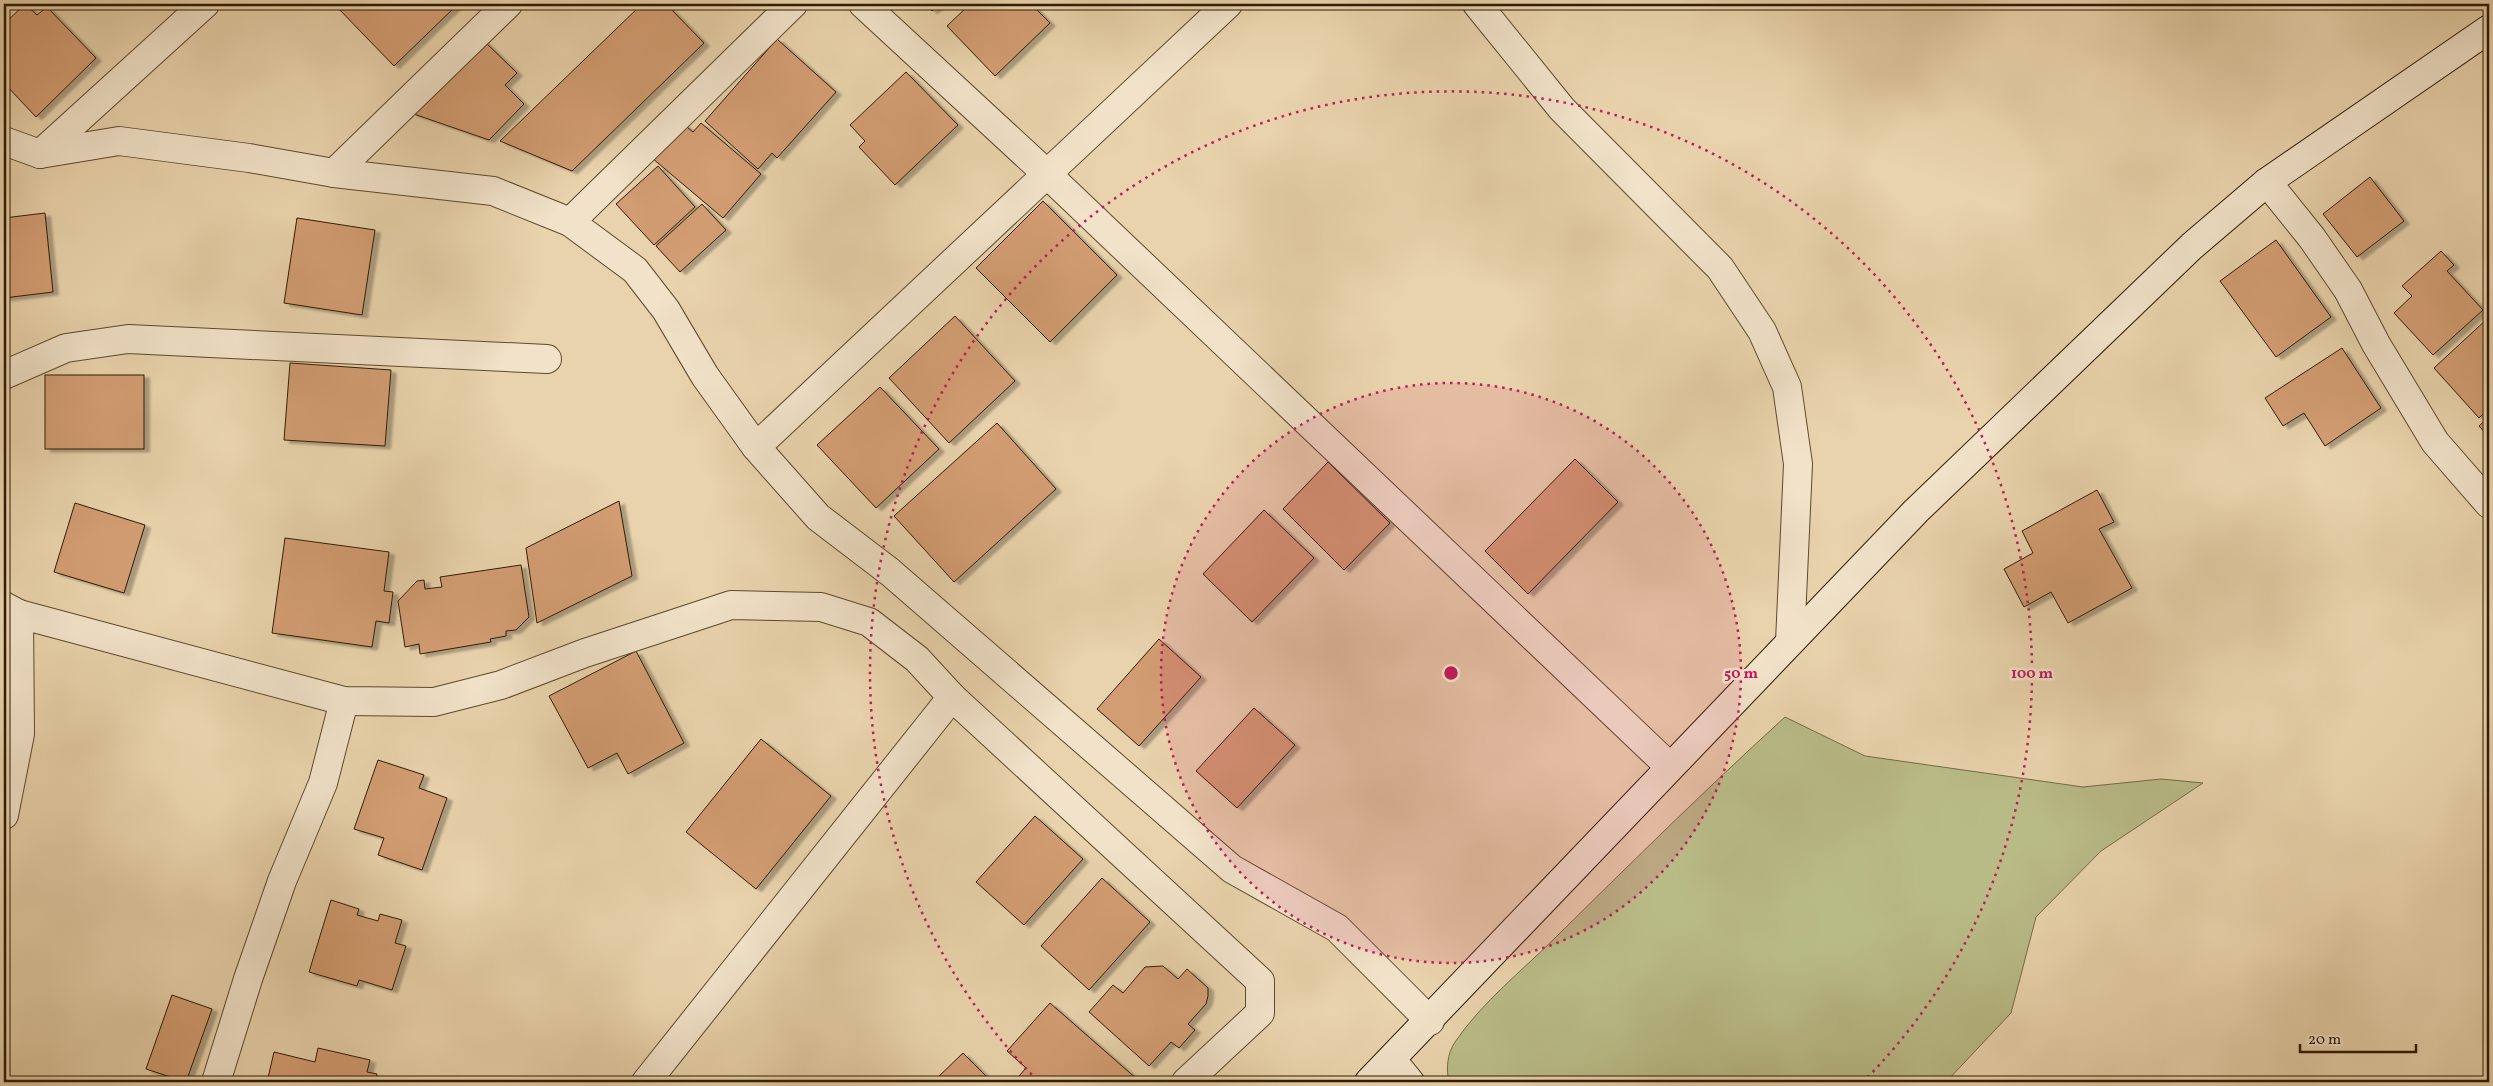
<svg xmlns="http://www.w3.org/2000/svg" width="2493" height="1086" font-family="Vollkorn,serif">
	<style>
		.green { fill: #b9bb87; stroke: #746b45 }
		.building { fill: #d39d73; stroke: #2e1b03; filter: url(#shadow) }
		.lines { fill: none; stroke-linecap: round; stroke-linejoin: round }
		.minor-casing { stroke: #5d492d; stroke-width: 30 }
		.tertiary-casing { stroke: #5d492d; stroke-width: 30 }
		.secondary-casing { stroke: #2e1b03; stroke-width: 30 }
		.minor { stroke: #f1e2c9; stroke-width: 28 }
		.tertiary { stroke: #f1e2c9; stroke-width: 28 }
		.secondary { stroke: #f1e2c9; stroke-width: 28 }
		.ring { fill: none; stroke: #c2185b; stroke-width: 2.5; stroke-dasharray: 2.5 5 }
		.centre { fill: #c2185b; stroke: #f1e2c9; stroke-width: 2.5 }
		.ring-label { font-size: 15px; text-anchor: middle; font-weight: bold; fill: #c2185b; stroke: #f1e2c9; stroke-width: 5; stroke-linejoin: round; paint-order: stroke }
	</style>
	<defs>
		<filter id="shadow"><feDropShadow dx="5.5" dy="3" stdDeviation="1" flood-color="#0004"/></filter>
	</defs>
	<rect width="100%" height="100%" fill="#e9d3ac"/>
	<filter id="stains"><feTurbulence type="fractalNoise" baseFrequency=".004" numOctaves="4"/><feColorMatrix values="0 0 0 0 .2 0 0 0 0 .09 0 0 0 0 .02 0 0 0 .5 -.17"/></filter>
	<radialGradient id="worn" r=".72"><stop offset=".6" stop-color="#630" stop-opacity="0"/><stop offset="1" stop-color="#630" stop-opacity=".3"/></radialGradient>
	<!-- green -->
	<path class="green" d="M 1785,717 L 1865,756 L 2083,787 L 2161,779 L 2203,783 L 2101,851 L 2036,917 L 2011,1013 L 1946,1082 L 1449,1082 C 1446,1069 1447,1054 1455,1042 C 1483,1001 1522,971 1557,936 C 1632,862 1707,788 1785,717 Z"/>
	<!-- building -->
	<g class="building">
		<path d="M 25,4 L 37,15 L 47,7 L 96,58 L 36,117 L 4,83 L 4,24 Z"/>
		<path d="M 336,4 L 458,4 L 394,66 L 335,5 Z"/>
		<path d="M 642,4 L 666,4 L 704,43 L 572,171 L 500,141 Z"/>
		<path d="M 925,4 L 940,4 L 932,11 Z"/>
		<path d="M 970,4 L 1031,4 L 1050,23 L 995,76 L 947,26 Z"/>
		<path d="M 482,39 L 517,73 L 505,85 L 524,104 L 489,140 L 411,113 Z"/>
		<path d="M 777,39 L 836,92 L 777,158 L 772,153 L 758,169 L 705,121 Z"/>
		<path d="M 906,72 L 958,125 L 895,185 L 859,147 L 865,141 L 850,125 Z"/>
		<path d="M 682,123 L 693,132 L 701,123 L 761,174 L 723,218 L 652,158 Z"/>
		<path d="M 658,166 L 695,207 L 654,245 L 616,204 Z"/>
		<path d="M 2370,177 L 2404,221 L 2357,257 L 2323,214 Z"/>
		<path d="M 1043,201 L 1117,275 L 1050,342 L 976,268 Z"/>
		<path d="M 702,204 L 726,230 L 680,272 L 656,246 Z"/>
		<path d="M 45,213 L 53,292 L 4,298 L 4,218 Z"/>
		<path d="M 297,218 L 375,230 L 362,315 L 284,303 Z"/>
		<path d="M 2276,240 L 2331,317 L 2276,357 L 2220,281 Z"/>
		<path d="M 2441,251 L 2454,265 L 2447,271 L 2483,310 L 2433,355 L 2394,313 L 2412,296 L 2402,286 Z"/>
		<path d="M 955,316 L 1015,381 L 949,443 L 889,378 Z"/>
		<path d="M 2488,318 L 2489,408 L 2479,418 L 2434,368 Z"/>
		<path d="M 2342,348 L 2381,408 L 2325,446 L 2304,413 L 2283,426 L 2265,398 Z"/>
		<path d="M 290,363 L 391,370 L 385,446 L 284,440 Z"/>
		<rect x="45" y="375" width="99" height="74"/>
		<path d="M 880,387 L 939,449 L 876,508 L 817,445 Z"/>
		<path d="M 2489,417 L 2489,437 L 2479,426 Z"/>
		<path d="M 997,423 L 1056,489 L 954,582 L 894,516 Z"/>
		<path d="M 1575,459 L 1618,502 L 1528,594 L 1485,551 Z"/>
		<path d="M 1328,462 L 1390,523 L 1344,570 L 1283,509 Z"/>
		<path d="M 2097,490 L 2114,522 L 2099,529 L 2132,588 L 2068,623 L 2051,592 L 2024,607 L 2004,569 L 2033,553 L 2022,531 Z"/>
		<path d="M 619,501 L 632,576 L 537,623 L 526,548 Z"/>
		<path d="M 75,503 L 145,525 L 124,593 L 54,572 Z"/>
		<path d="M 1264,510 L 1314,558 L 1252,622 L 1203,574 Z"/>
		<path d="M 285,538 L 389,552 L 384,591 L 393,592 L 389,623 L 376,621 L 372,647 L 272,633 Z"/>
		<path d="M 521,565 L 529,617 L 516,630 L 506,631 L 506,636 L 490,639 L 491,642 L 420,654 L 419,644 L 405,647 L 398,601 L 417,581 L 424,580 L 425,589 L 442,587 L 440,577 Z"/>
		<path d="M 1159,639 L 1201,677 L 1139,746 L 1097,709 Z"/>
		<path d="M 636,651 L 684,743 L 628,774 L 617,753 L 588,768 L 549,696 Z"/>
		<path d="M 1254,708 L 1295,745 L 1237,808 L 1196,771 Z"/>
		<path d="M 761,739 L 831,796 L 756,889 L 686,832 Z"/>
		<path d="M 378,760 L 424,775 L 419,788 L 447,798 L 422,870 L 378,855 L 384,838 L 354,829 Z"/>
		<path d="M 1035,816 L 1083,859 L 1024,925 L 976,882 Z"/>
		<path d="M 1102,878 L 1150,922 L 1089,990 L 1041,946 Z"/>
		<path d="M 331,900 L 359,909 L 357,915 L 378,921 L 380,914 L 402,920 L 395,943 L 406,946 L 392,990 L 359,980 L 357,986 L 309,972 Z"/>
		<path d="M 1163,966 L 1178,979 L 1187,969 L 1208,988 L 1208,996 L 1206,1004 L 1188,1024 L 1195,1030 L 1179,1048 L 1171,1042 L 1149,1066 L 1089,1012 L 1113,985 L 1123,993 L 1145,967 Z"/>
		<path d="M 172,995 L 212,1009 L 186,1082 L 146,1069 Z"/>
		<path d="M 1050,1003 L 1138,1080 L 1135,1082 L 1026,1082 L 1019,1076 L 1026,1068 L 1007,1051 Z"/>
		<path d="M 318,1048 L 370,1060 L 367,1072 L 377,1074 L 375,1082 L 267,1082 L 274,1052 L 315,1062 Z"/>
		<path d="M 963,1053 L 992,1082 L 933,1082 Z"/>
	</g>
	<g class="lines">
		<!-- minor casing -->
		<g class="minor-casing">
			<g id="minor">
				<path d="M 863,4 L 1047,174 L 1670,767"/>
				<path d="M 1477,4 L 1562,109 L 1720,268 L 1762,331 L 1787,387 L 1798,464 L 1790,642"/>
				<path d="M 4,141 L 40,154 L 119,141 L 249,158 L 334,173 L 493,191 L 570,222 L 635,270 L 666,310 L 705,376 L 756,447 L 818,517 L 890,572 L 1232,869 L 1337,928 L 1430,1021"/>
				<path d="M 40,154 L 205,4"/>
				<path d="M 334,173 L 508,4"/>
				<path d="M 2267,182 L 2312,238 L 2348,290 L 2376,344 L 2435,442 L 2489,504"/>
				<path d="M 570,222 L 793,4"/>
				<path d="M 4,375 L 66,348 L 128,339 L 547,359"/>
				<path d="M 756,447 L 1228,4"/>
				<path d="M 4,606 L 19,614 L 344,701 L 434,702 L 501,685 L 585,653 L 731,605 L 821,607 L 869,622 L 917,659 L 952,697 L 1260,981 L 1260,1013 L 1186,1082"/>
				<path d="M 4,815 L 20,734 L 19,614"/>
				<path d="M 216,1082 L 248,979 L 282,881 L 323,783 L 344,701"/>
				<path d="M 646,1082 L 952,697"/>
			</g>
		</g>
		<!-- tertiary casing -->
		<g class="tertiary-casing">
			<path id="tertiary" d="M 1392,1060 L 1410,1082"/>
		</g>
		<!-- secondary casing -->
		<g class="secondary-casing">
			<path id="secondary" d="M 1369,1082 L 1916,511 L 2192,246 L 2267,182 L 2489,29"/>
		</g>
		<!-- minor -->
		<use href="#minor" class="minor"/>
		<!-- tertiary -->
		<use href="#tertiary" class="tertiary"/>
		<!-- secondary -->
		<use href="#secondary" class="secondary"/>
	</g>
	<!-- distance rings -->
	<circle cx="1451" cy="673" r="290" fill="#c2185b" fill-opacity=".12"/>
	<g class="ring">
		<circle cx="1451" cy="673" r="290"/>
		<path d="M1037 1080A581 581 0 1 1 1865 1080"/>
	</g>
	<circle cx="1451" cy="673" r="8" class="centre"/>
	<g class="ring-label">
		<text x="1741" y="678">50 m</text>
		<text x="2032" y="678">100 m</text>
	</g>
	<!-- margin -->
	<rect width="2493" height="1086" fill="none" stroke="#e9d3ac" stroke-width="20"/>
	<rect x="5" y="5" width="2483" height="1076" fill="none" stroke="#2e1b03" stroke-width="2.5"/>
	<rect x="10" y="10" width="2473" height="1066" fill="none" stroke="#2e1b03"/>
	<!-- scale -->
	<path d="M2300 1044v8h116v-8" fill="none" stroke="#2e1b03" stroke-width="2.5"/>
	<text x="2308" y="1044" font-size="15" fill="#2e1b03" stroke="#f1e2c9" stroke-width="4" paint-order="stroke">20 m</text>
	<rect width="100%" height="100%" filter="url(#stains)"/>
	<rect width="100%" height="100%" fill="url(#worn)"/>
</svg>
